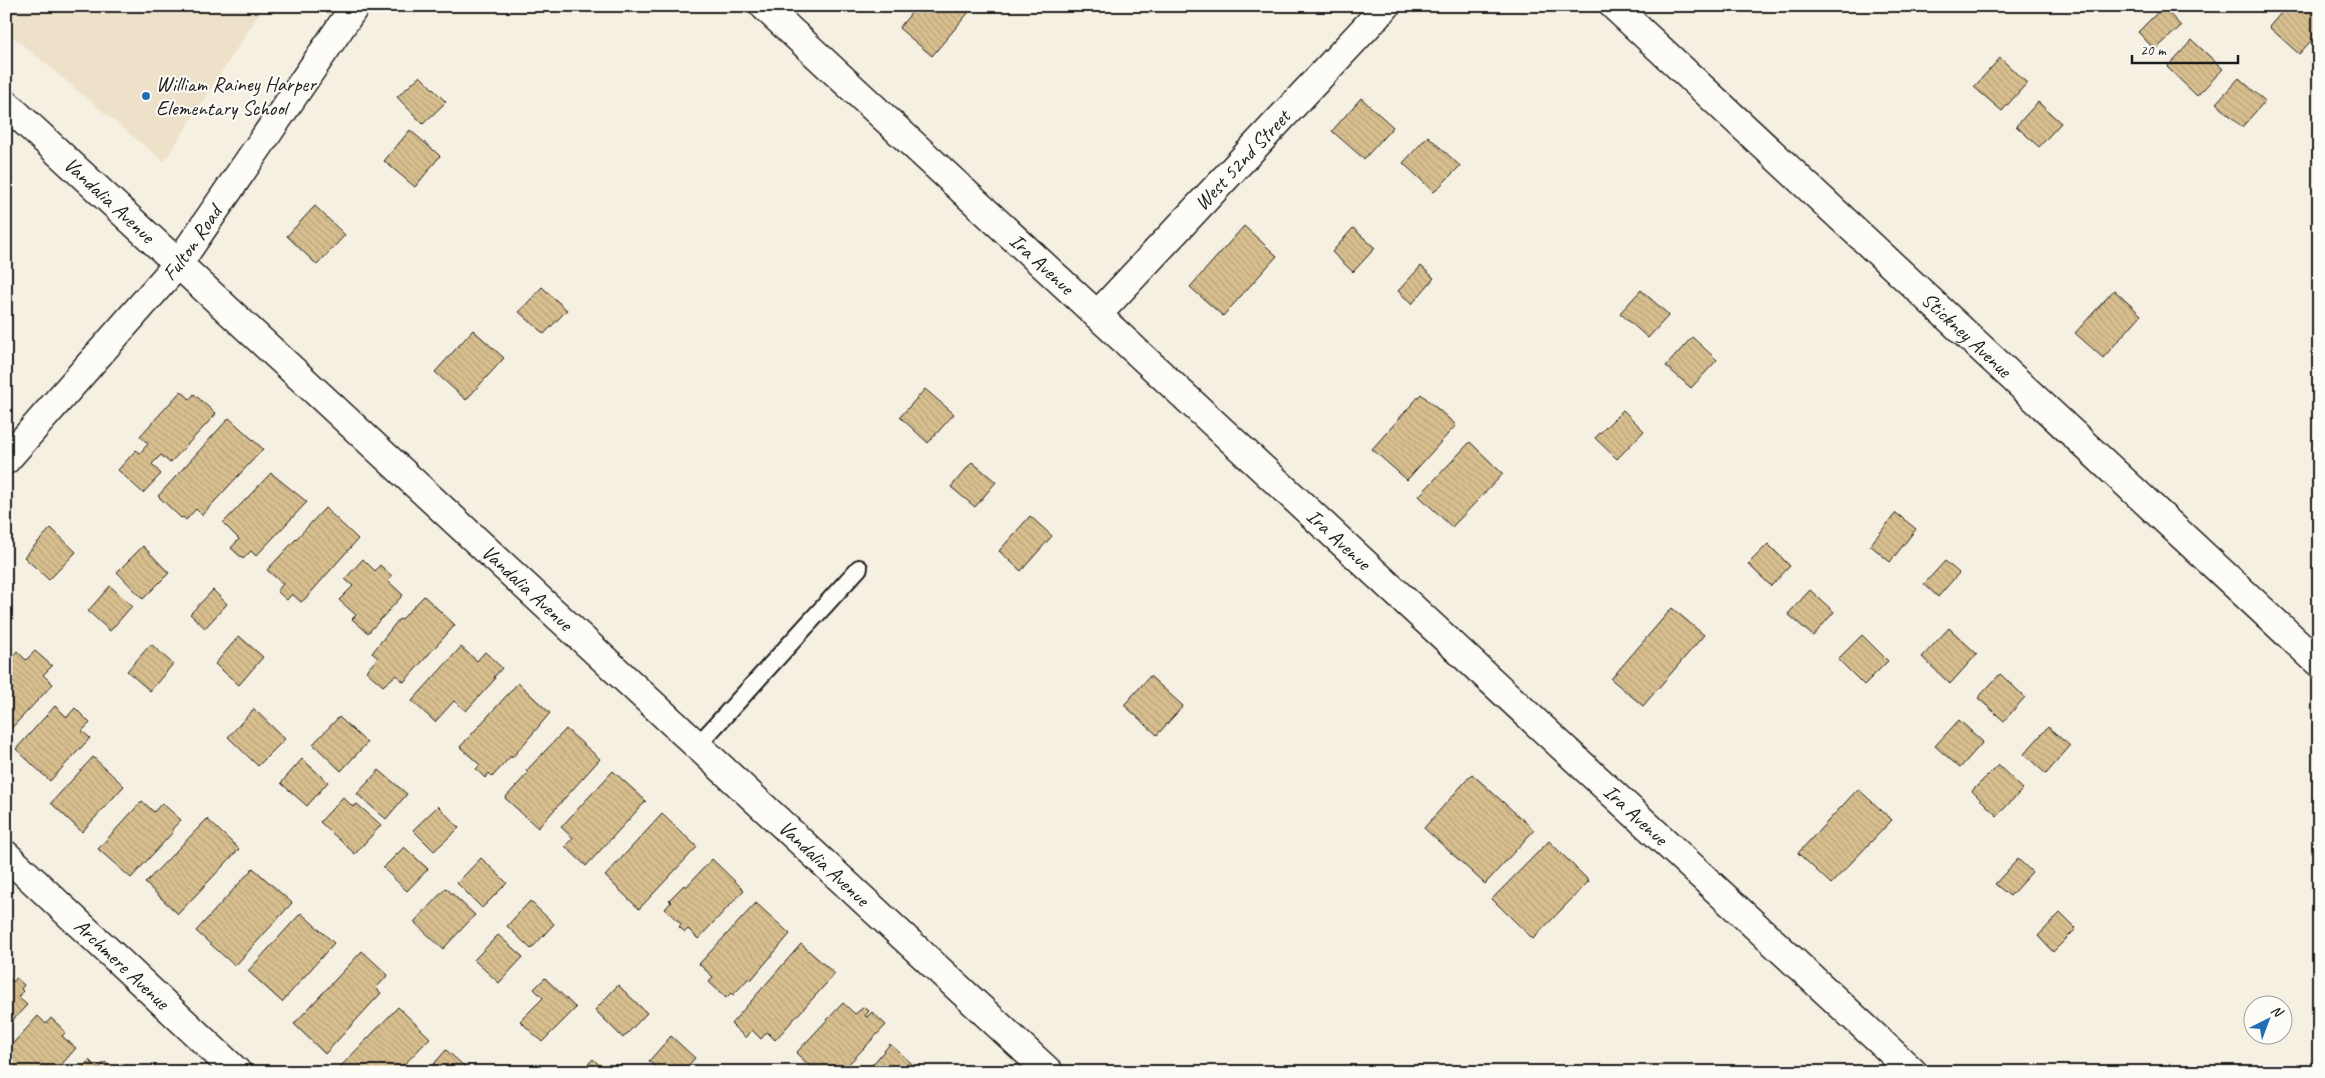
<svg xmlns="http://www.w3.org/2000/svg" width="2325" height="1078" font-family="Caveat,sans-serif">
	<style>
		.built { fill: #ede1c9 }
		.building { fill: url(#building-back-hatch); stroke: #1c1c1c }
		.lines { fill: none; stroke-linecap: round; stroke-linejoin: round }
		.service-casing { stroke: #1c1c1c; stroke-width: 20 }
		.minor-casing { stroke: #1c1c1c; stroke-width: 31 }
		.secondary-casing { stroke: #1c1c1c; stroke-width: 31 }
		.service { stroke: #fdfcf7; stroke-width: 16 }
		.minor { stroke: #fdfcf7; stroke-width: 28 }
		.secondary { stroke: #fdfcf7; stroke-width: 28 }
		.poi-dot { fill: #1f6fb2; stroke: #fdfcf7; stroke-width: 2 }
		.labels { text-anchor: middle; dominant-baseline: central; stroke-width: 4; stroke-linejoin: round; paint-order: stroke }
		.poi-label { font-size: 21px; fill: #1c1c1c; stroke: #fdfcf7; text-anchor: start }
		.street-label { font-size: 21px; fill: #1c1c1c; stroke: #fdfcf7 }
	</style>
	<defs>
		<pattern id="building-back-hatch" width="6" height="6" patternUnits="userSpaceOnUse" patternTransform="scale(1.25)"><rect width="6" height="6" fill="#d8bf8f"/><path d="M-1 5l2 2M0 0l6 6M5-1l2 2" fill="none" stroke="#b9a47b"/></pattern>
	</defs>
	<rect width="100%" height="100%" fill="#f6f0e2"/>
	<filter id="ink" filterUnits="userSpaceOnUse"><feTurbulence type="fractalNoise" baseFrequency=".02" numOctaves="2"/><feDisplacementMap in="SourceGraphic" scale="10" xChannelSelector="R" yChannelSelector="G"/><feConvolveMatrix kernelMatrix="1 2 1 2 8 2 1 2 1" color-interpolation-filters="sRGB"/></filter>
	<g filter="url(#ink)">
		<!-- built -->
		<path class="built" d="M 6,6 L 264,6 L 164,162 L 6,31 Z"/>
		<!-- building -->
		<g class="building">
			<path d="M 917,6 L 974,6 L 932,56 L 899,28 Z"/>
			<path d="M 2287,6 L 2319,6 L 2319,32 L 2299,54 L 2269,27 Z"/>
			<path d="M 2163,7 L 2181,26 L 2155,50 L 2138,32 Z"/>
			<path d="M 2192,40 L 2223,69 L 2197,96 L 2167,67 Z"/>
			<path d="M 2000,58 L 2027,83 L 2002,111 L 1974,87 Z"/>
			<path d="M 420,76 L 446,102 L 423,124 L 397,97 Z"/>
			<path d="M 2239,78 L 2265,101 L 2242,127 L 2216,103 Z"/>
			<path d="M 1361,98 L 1393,127 L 1364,159 L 1332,131 Z"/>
			<path d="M 2038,102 L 2061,123 L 2039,147 L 2016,126 Z"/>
			<path d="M 410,130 L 440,156 L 415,187 L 384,161 Z"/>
			<path d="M 1428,136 L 1460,166 L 1434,192 L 1403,163 Z"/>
			<path d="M 315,206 L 345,235 L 317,265 L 287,236 Z"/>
			<path d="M 1244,226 L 1277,256 L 1223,316 L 1190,287 Z"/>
			<path d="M 1353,228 L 1375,248 L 1353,272 L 1332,252 Z"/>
			<path d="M 1421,266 L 1434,278 L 1412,304 L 1398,291 Z"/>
			<path d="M 542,287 L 567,310 L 544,334 L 519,312 Z"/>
			<path d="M 1641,290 L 1669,315 L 1648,338 L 1620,313 Z"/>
			<path d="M 2114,290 L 2141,315 L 2103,358 L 2075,333 Z"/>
			<path d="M 473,330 L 504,358 L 466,400 L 435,372 Z"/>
			<path d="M 1692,337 L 1717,360 L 1691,388 L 1666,366 Z"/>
			<path d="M 925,389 L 954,414 L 928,443 L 900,417 Z"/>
			<path d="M 181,391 L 190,399 L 194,394 L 216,414 L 170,463 L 161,455 L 152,464 L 161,474 L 143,493 L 118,470 L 136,450 L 140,453 L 148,444 L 140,436 Z"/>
			<path d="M 1421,394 L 1456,425 L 1407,480 L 1372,449 Z"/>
			<path d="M 1623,410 L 1644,431 L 1617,459 L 1595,438 Z"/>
			<path d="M 229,418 L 263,449 L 202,515 L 196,509 L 186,520 L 183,517 L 181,518 L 158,496 Z"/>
			<path d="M 1470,442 L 1503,474 L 1452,527 L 1419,496 Z"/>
			<path d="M 972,462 L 996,482 L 975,507 L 951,487 Z"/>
			<path d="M 271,473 L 307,502 L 256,556 L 251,551 L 243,559 L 231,548 L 239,539 L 223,523 Z"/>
			<path d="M 325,508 L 358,539 L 306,598 L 301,602 L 292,594 L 287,600 L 277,591 L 283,584 L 267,570 Z"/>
			<path d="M 1896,513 L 1916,529 L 1890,562 L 1870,545 Z"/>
			<path d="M 1030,516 L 1052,536 L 1021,571 L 999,551 Z"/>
			<path d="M 51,528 L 76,552 L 49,580 L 24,557 Z"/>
			<path d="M 1768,544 L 1790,566 L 1771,586 L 1748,564 Z"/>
			<path d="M 143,546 L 169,573 L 143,599 L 117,572 Z"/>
			<path d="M 363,559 L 375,571 L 380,565 L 392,576 L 388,581 L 403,595 L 368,633 L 352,619 L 356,615 L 339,600 L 353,586 L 345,579 Z"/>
			<path d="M 1945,561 L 1959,573 L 1938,597 L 1924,584 Z"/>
			<path d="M 110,586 L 132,606 L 110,631 L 88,611 Z"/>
			<path d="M 213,590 L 227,604 L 205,628 L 190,614 Z"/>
			<path d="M 1810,590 L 1834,612 L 1813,636 L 1788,614 Z"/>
			<path d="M 424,596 L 455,625 L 404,682 L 396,675 L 383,686 L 366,671 L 378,658 L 372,653 L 399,619 L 401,620 Z"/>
			<path d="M 1672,608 L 1704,635 L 1643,706 L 1611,679 Z"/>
			<path d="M 1949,628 L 1977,654 L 1950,684 L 1922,657 Z"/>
			<path d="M 1862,635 L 1888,661 L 1864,685 L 1838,659 Z"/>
			<path d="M 239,636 L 263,657 L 239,685 L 215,664 Z"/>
			<path d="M 151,644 L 173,664 L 150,691 L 127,671 Z"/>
			<path d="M 461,647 L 477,661 L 485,652 L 502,668 L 494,677 L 495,679 L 466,711 L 454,701 L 435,722 L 412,701 Z"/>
			<path d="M 17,651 L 26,660 L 35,651 L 52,666 L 43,675 L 53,684 L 6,734 L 6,663 Z"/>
			<path d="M 2000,674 L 2025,697 L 2004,721 L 1978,698 Z"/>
			<path d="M 1150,676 L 1183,706 L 1157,735 L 1124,705 Z"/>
			<path d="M 518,683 L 550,713 L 512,758 L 511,756 L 492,777 L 489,773 L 485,778 L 476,769 L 480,765 L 460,747 Z"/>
			<path d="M 55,706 L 67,717 L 75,708 L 90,723 L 82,731 L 90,738 L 50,781 L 16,749 Z"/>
			<path d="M 254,709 L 285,739 L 258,766 L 228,737 Z"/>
			<path d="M 339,717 L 367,743 L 341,771 L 313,744 Z"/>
			<path d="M 1959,720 L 1983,742 L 1960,768 L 1935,746 Z"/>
			<path d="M 2048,727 L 2070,746 L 2046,774 L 2024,754 Z"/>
			<path d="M 566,729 L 600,759 L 538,828 L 505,798 L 528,773 L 526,771 Z"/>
			<path d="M 93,757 L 124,786 L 82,832 L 51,803 Z"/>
			<path d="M 302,759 L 328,782 L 307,806 L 281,783 Z"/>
			<path d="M 1998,765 L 2023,789 L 1997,816 L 1972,791 Z"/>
			<path d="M 379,770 L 407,794 L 386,819 L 357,794 Z"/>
			<path d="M 613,771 L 646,801 L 586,866 L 565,846 L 573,838 L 561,827 Z"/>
			<path d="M 1472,774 L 1534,830 L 1485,884 L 1424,828 Z"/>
			<path d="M 1858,789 L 1892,820 L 1831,884 L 1798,853 Z"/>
			<path d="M 343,797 L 353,807 L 357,804 L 381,825 L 355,854 L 320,822 Z"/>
			<path d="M 142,801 L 154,812 L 162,803 L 181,820 L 172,829 L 174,831 L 131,878 L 98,849 Z"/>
			<path d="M 438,806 L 459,828 L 434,851 L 413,830 Z"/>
			<path d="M 662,814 L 697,847 L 639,909 L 605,876 Z"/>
			<path d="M 207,819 L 239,849 L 178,914 L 145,883 Z"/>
			<path d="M 1549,841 L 1589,881 L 1533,939 L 1492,899 Z"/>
			<path d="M 404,847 L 428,869 L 407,891 L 383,868 Z"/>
			<path d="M 481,858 L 507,883 L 482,908 L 457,883 Z"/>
			<path d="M 712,859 L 744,890 L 698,939 L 688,929 L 685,932 L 679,927 L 681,924 L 665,909 L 671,902 L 669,900 L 684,885 L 686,887 Z"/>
			<path d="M 2018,859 L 2032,872 L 2010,896 L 1995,884 Z"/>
			<path d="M 253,868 L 292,903 L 235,966 L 196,931 Z"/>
			<path d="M 446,888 L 475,915 L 443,949 L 414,922 Z"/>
			<path d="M 530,901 L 554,924 L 531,949 L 507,926 Z"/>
			<path d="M 756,903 L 790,934 L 751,980 L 749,978 L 733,995 L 731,993 L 726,998 L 709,982 L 713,977 L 699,964 Z"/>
			<path d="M 301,913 L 334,943 L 282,1002 L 248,971 Z"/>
			<path d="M 2060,913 L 2076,929 L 2053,952 L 2038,936 Z"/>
			<path d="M 498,935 L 523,957 L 499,983 L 474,960 Z"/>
			<path d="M 801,944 L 835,974 L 775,1040 L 767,1032 L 761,1039 L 752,1030 L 746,1038 L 731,1024 Z"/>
			<path d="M 362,951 L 388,975 L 376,988 L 381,993 L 325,1054 L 294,1024 Z"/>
			<path d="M 16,978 L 24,985 L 21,989 L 23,991 L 18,997 L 27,1005 L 8,1025 L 6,1023 L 6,983 L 10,979 L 13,982 Z"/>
			<path d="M 545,978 L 576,1008 L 542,1042 L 520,1021 L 543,998 L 534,989 Z"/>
			<path d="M 618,985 L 647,1013 L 623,1038 L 595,1010 Z"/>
			<path d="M 843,1003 L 855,1014 L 864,1007 L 869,1011 L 865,1016 L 867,1017 L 872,1012 L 886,1025 L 845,1068 L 842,1066 L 837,1072 L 816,1072 L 796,1053 Z"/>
			<path d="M 398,1007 L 430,1038 L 397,1072 L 345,1072 L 340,1067 Z"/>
			<path d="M 38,1016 L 46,1024 L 51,1018 L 66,1032 L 62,1036 L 76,1048 L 55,1072 L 6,1072 L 6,1051 Z"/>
			<path d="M 671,1036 L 695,1058 L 683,1072 L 662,1072 L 649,1061 Z"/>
			<path d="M 890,1044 L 921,1072 L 866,1072 Z"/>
			<path d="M 446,1050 L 471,1072 L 427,1072 Z"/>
			<path d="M 593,1059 L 607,1072 L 580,1072 Z"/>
			<path d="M 89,1060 L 98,1069 L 105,1062 L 115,1072 L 78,1072 Z"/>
		</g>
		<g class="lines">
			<!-- service casing -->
			<g class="service-casing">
				<path id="service" d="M 697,746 L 859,568"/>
			</g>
			<!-- minor casing -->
			<g class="minor-casing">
				<g id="minor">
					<path id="s1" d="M 764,6 L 1913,1072"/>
					<path id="s2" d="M 1614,6 L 2319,663"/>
					<path id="s3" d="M 6,104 L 1049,1072"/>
					<path id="s4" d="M 1098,314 L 1386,6"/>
					<path id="s5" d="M 6,855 L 237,1072"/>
				</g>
			</g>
			<!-- secondary casing -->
			<g class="secondary-casing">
				<g id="secondary">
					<path id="s6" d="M 6,460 L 178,264 L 355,6"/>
				</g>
			</g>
			<!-- service -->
			<use href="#service" class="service"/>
			<!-- minor -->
			<use href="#minor" class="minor"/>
			<!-- secondary -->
			<use href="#secondary" class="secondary"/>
		</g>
	</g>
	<!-- markers -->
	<circle class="poi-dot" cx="146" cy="96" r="5"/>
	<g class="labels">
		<!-- poi labels -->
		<g class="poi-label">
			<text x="156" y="84">William Rainey Harper<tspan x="156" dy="24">Elementary School</tspan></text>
		</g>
		<!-- street labels -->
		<g class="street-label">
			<text stroke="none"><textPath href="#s4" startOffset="211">West 52nd Street</textPath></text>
			<text stroke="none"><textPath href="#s3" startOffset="141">Vandalia Avenue</textPath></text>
			<text stroke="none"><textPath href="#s6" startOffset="286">Fulton Road</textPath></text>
			<text stroke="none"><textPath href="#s1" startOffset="379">Ira Avenue</textPath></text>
			<text stroke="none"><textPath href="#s2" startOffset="482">Stickney Avenue</textPath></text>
			<text stroke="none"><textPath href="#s1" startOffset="784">Ira Avenue</textPath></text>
			<text stroke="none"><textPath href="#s3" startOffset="711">Vandalia Avenue</textPath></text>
			<text stroke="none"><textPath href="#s1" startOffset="1189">Ira Avenue</textPath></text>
			<text stroke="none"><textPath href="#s3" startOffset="1116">Vandalia Avenue</textPath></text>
			<text stroke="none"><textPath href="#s5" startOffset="159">Archmere Avenue</textPath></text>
		</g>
	</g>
	<!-- margin -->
	<rect width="2325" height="1078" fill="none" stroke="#fdfcf7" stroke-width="25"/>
	<rect x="12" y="12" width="2300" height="1053" fill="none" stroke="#1c1c1c" stroke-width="2" filter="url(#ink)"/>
	<!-- north arrow -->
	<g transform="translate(2268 1020) rotate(42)"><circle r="24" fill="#fdfcf7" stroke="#a3a29f"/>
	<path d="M0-4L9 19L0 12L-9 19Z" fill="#1f6fb2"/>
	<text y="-8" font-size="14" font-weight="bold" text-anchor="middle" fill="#1c1c1c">N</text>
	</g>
	<!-- scale -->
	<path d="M2132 55v8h106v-8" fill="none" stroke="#1c1c1c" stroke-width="2.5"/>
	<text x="2140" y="55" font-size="15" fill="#1c1c1c" stroke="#fdfcf7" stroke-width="4" paint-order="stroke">20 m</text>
</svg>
